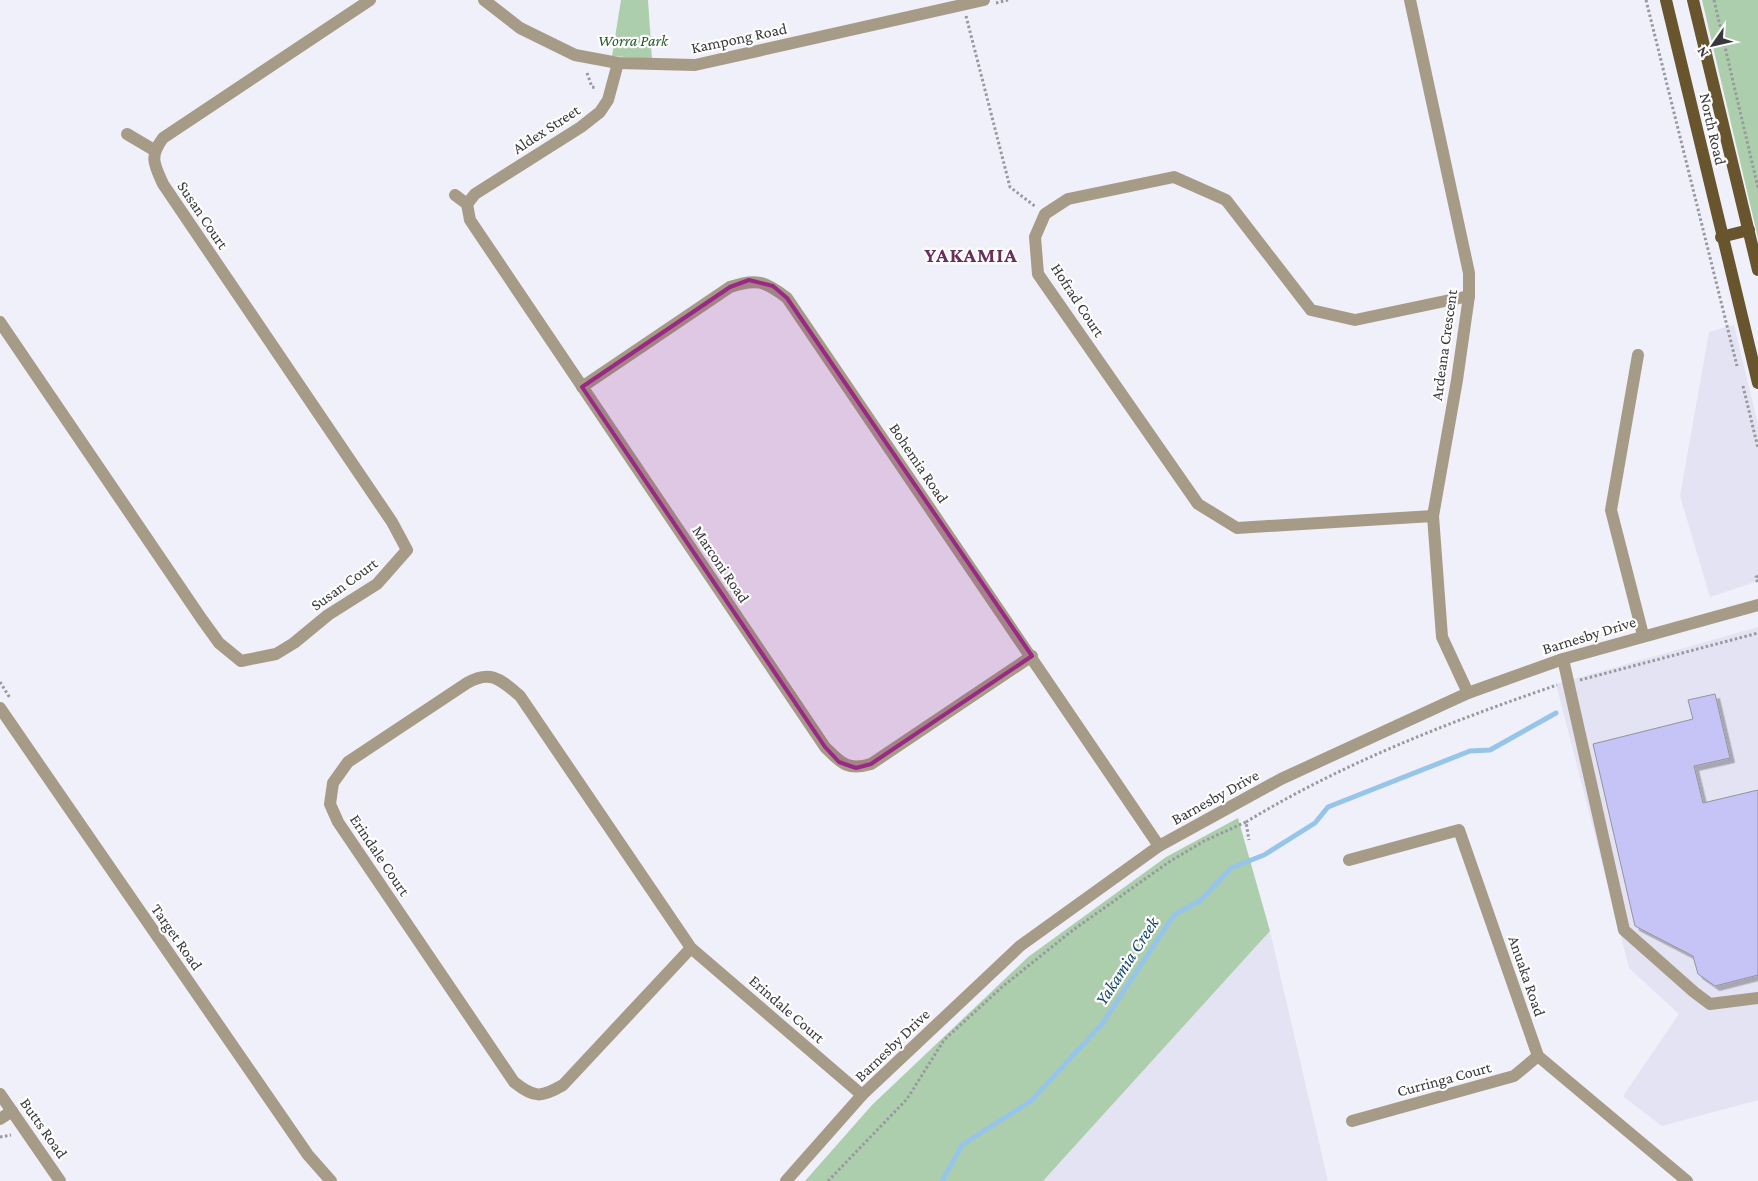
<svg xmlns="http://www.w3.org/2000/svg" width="1758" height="1181" font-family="'Crimson Pro',serif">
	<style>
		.built { fill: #e4e3f3 }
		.green { fill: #adceac }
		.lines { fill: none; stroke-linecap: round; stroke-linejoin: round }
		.stream { stroke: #97c5ea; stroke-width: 5 }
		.building { fill: #c6c4f7; stroke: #93939c; filter: url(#shadow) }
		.path { stroke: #98989f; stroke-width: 3; stroke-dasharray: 2.5 2.5; stroke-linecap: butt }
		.minor { stroke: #a69b86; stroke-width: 12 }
		.major { stroke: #68552e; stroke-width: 12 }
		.marked { fill: #9a2885; fill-opacity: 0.2; stroke: #9a2885; stroke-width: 4; stroke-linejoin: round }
		.labels { text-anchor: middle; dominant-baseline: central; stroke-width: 4.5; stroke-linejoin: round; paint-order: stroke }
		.street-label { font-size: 16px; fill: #39393d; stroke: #fefefe }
		.park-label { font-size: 16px; font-style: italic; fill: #255c27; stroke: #fefefe }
		.water-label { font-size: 18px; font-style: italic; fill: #10466a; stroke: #fefefe }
		.district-label { font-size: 21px; font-weight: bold; letter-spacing: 1px; fill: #672f5b; stroke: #fefefe }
	</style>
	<defs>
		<filter id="shadow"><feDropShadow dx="4.5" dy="4.5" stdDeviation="0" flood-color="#0004"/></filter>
	</defs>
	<rect width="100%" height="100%" fill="#f0f0fa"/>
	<!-- built -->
	<g class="built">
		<path d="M 1734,325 L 1758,424 L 1758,581 L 1710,597 L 1680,496 L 1709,332 Z"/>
		<path d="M 1758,627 L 1758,1100 L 1662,1126 L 1623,1096 L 1679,1014 L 1629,968 L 1556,684 Z"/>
		<path d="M 1270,931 L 1328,1181 L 1043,1181 Z"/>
	</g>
	<!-- green -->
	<g class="green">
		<path d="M 621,0 L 648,0 L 652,59 L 612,56 Z"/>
		<path d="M 1702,0 L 1758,0 L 1758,238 Z"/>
		<path d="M 1238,818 L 1270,931 L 1043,1181 L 805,1181 L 872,1105 L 1028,957 L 1166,857 Z"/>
	</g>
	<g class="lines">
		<!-- stream -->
		<path class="stream" d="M 942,1181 L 962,1145 L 1031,1101 L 1102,1024 L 1174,915 L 1201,900 L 1231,868 L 1264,855 L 1315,823 L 1328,807 L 1470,751 L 1490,750 L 1556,713"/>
	</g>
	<!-- building -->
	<path class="building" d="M 1715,694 L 1730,758 L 1694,766 L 1703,803 L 1758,790 L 1758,975 L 1715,986 L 1698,974 L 1693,956 L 1635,926 L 1593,744 L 1693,719 L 1688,700 Z"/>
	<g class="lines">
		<!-- path -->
		<g class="path">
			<path d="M 1646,0 L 1737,366"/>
			<path d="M 1714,0 L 1758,188"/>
			<path d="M 996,3 L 1008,0"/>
			<path d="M 966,16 L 1010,187 L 1036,207"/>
			<path d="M 587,73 L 592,87 L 597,88"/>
			<path d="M 1743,386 L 1758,448"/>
			<path d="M 1758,576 L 1756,577 L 1758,584"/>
			<path d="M 1580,680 L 1758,633"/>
			<path d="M 0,682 L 10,698"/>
			<path d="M 1246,822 C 1343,763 1449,722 1557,685"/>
			<path d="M 0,1137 L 11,1135"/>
			<path d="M 828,1181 L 907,1099 L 944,1040 L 1002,987 L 1073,930 L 1169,862 L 1204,841 L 1246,822 L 1249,840"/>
		</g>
		<!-- minor -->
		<g class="minor">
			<path d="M 484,0 L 520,28 L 575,55 L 618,63 L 695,65 L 984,0"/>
			<path d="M 1410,0 L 1469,273 L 1469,296 L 1457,380 L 1433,516 L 1442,637 L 1468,693"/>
			<path d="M 127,134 L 154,150"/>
			<path d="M 455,195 L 467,204 L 470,220 L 825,747 C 841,763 847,771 871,764 L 1032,656"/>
			<path d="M 467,204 L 475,194 L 581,127 L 600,112 L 608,100 L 618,63"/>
			<path d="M 0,322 L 201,618 L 219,643 L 241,661 L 276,654 L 294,643 L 328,615 L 377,584 L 407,550 L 392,522 L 163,184 C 154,164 149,157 163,138 L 370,0"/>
			<path d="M 1638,355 L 1611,510 L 1643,635"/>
			<path d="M 582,387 L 730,287 C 756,278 765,281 787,298 L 1159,846"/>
			<path d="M 1433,516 L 1237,528 L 1198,504 L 1038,274 L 1035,237 L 1045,214 L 1068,199 L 1174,177 L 1226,200 L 1311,310 L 1355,320 L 1469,296"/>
			<path d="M 1563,659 L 1624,930 L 1694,992 L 1710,1004 L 1758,998"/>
			<path d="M 0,708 L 308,1155 L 331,1181"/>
			<path d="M 1349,860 L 1459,830 L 1538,1056 L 1687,1181"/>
			<path d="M 691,948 L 563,1085 C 541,1098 534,1098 514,1082 L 338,822 L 330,804 L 333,783 L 348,762 L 467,683 C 491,669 501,680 520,696 L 691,948 L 862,1095"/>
			<path d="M 0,1094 L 60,1181"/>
			<path d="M 0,1119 L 12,1111"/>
			<path d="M 1352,1121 L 1514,1076 L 1538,1056"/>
			<path d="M 786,1181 L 862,1095 L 1020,946 L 1159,846 L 1281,779 L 1468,693 L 1563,659 L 1758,605"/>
		</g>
		<!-- major -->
		<g class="major">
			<path d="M 1666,0 L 1758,383"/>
			<path d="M 1693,0 L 1758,270"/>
			<path d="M 1721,237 L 1749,230"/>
		</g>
	</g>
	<!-- marked area -->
	<path class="marked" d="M 749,280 L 773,286 L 787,298 L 1032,656 L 871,764 L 856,768 L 839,762 L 825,747 L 582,387 L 730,287 Z"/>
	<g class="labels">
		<!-- street labels -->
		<g class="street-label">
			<text transform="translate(739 38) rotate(-12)">Kampong Road</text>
			<text transform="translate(546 129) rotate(-33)">Aldex Street</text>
			<text transform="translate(1713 129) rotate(77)">North Road</text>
			<text transform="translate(203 215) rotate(56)">Susan Court</text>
			<text transform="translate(1078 300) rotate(57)">Hofrad Court</text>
			<text transform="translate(1444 345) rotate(-82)">Ardeana Crescent</text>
			<text transform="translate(919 463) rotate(56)">Bohemia Road</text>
			<text transform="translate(721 564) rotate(56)">Marconi Road</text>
			<text transform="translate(344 584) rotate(-36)">Susan Court</text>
			<text transform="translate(1589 635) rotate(-17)">Barnesby Drive</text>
			<text transform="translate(1215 797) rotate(-29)">Barnesby Drive</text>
			<text transform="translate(380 855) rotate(56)">Erindale Court</text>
			<text transform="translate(177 937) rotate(55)">Target Road</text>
			<text transform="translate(1527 976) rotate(71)">Anuaka Road</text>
			<text transform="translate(787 1009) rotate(41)">Erindale Court</text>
			<text transform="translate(892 1045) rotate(-44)">Barnesby Drive</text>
			<text transform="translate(1444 1079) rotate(-15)">Curringa Court</text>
			<text transform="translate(44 1128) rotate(55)">Butts Road</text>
		</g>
		<!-- park labels -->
		<g class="park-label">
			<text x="633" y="40">Worra Park</text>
		</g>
		<!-- water labels -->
		<g class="water-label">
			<text transform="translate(1127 961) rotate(-57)">Yakamia Creek</text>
		</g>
		<!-- district labels -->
		<g class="district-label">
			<text x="971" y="255">YAKAMIA</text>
		</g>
	</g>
	<!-- north arrow -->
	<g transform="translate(1713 45) rotate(236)" stroke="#fefefe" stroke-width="4" paint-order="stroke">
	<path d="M0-4L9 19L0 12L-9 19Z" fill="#39393d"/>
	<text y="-8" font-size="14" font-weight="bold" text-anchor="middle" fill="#39393d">N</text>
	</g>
</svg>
